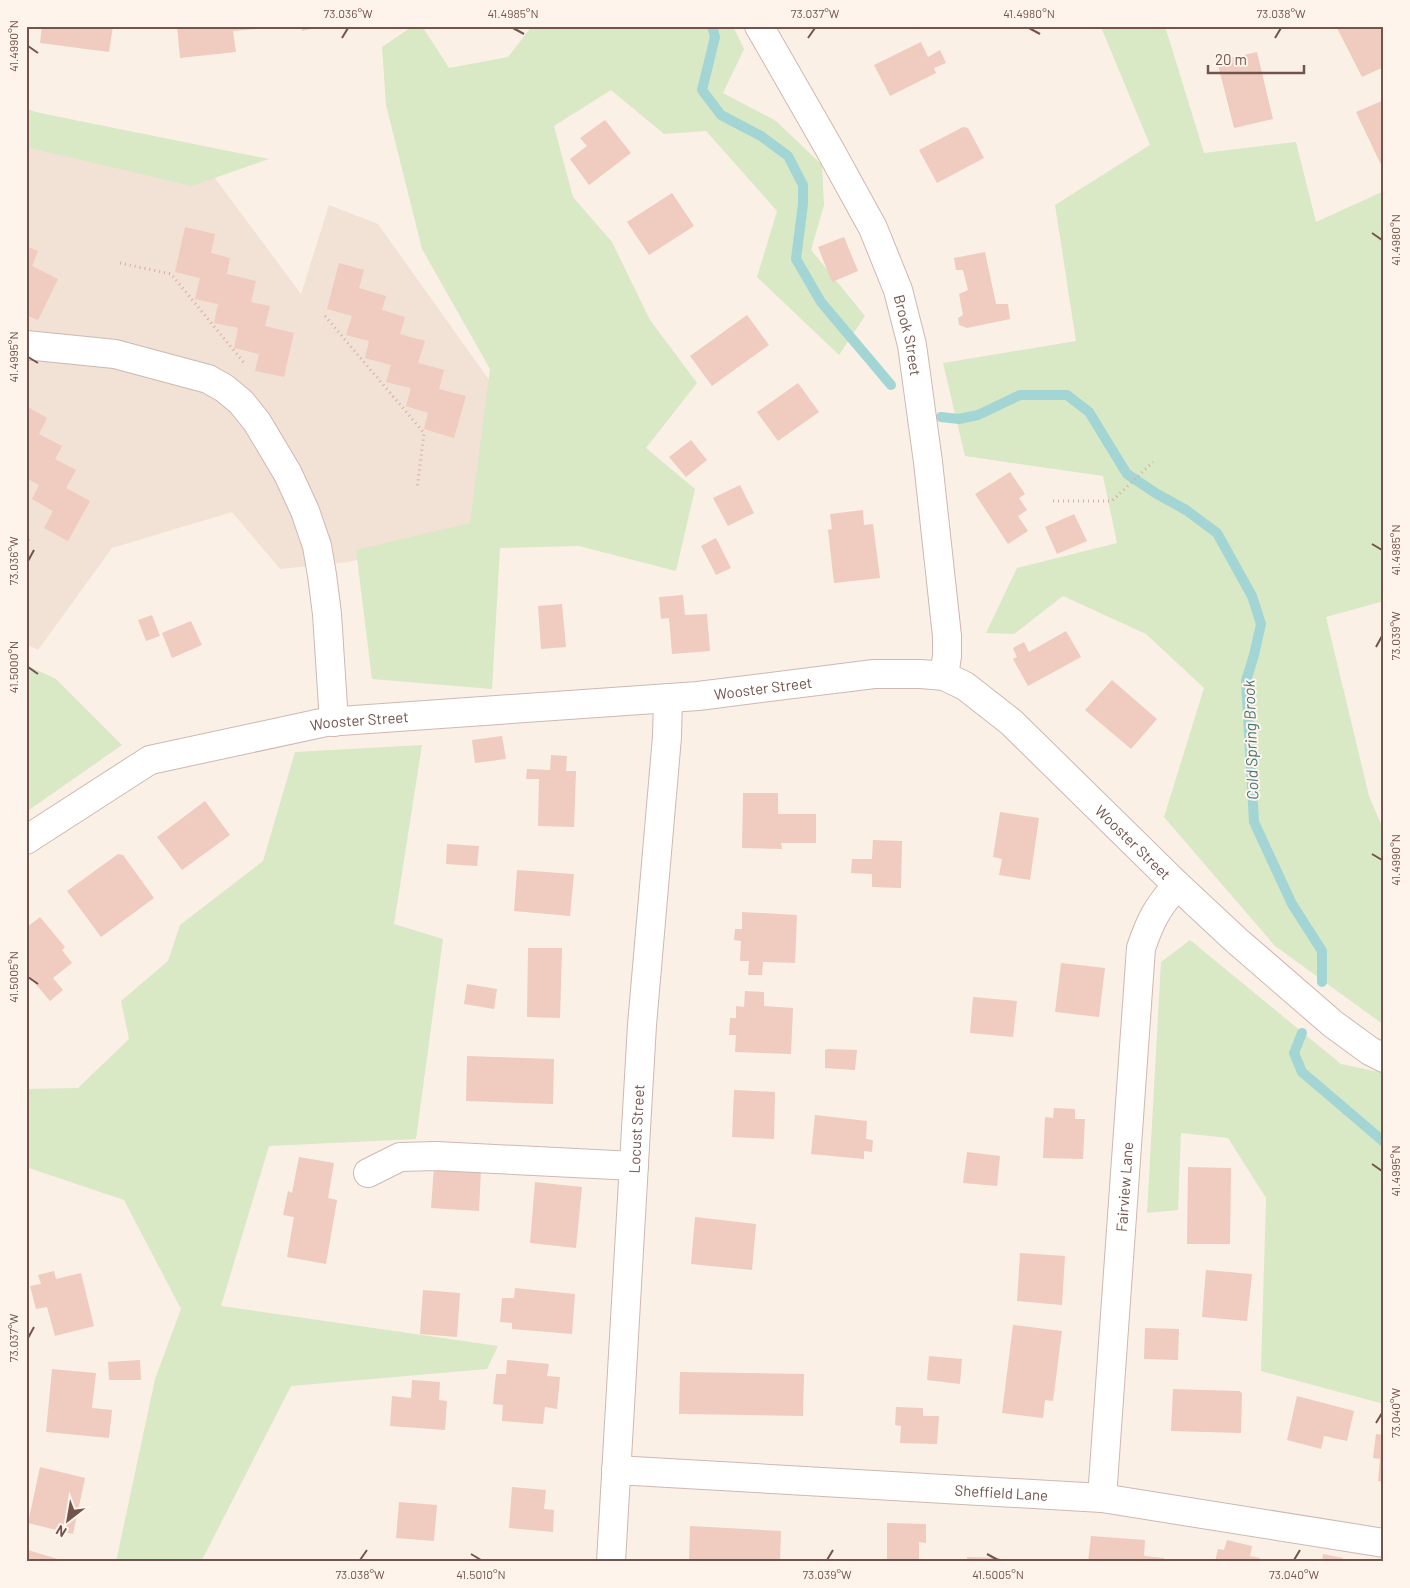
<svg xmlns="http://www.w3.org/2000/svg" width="1410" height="1588" font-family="Barlow,sans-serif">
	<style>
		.residential { fill: #f2e1d5 }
		.green { fill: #d9e8c5 }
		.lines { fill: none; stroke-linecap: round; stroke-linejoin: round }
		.stream { stroke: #a3d5d5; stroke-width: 10 }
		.building { fill: #efcbc0 }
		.minor-casing { stroke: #ceb8b0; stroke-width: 30 }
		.path { stroke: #d4aea3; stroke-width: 3; stroke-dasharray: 1 4; stroke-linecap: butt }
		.minor { stroke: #fff; stroke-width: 28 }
		.ticks { fill: none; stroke: #73544c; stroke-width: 2 }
		.labels { text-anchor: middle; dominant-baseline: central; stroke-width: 4; stroke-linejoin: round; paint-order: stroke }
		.street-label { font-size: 15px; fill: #73544c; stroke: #fef4ec }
		.water-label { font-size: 16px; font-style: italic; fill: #417677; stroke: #fef4ec }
		.neatline { fill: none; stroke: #73544c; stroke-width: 2 }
		.ticks-label { font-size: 12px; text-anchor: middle; fill: #73544c }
	</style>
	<rect width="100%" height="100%" fill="#fbf0e6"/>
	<!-- residential -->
	<path class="residential" d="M 26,142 L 203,162 L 301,294 L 329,205 L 378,224 L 497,391 L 485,529 L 348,562 L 280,569 L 232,512 L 112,548 L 38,650 L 26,644 Z"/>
	<!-- green -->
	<g class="green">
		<path d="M 413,26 L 422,26 L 449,68 L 508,57 L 532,26 L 733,26 L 744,49 L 723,93 L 776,121 L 822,165 L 824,205 L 811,250 L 865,316 L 839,355 L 757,277 L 777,211 L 706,131 L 664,134 L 611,90 L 554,126 L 573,197 L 612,242 L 650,320 L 697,383 L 646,448 L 695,489 L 676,571 L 579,546 L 500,548 L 492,689 L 372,679 L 356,550 L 470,523 L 490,369 L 422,249 L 386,105 L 382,47 Z"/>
		<path d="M 1104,26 L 1165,26 L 1204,153 L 1296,142 L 1316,222 L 1384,191 L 1384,601 L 1326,617 L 1369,796 L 1384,831 L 1384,1025 L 1275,946 L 1164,817 L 1204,688 L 1146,634 L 1063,596 L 1014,634 L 986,633 L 1017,568 L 1117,543 L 1103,476 L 965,456 L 943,363 L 1076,341 L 1055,205 L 1150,145 L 1101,27 Z"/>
		<path d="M 26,109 L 40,113 L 269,159 L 192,186 L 26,147 Z"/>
		<path d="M 26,665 L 56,679 L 122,745 L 26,812 Z"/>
		<path d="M 422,745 L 394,924 L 443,939 L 416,1139 L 269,1146 L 221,1306 L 498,1346 L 487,1369 L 291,1386 L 201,1562 L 116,1562 L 155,1379 L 181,1309 L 124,1200 L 26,1167 L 26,1089 L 78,1088 L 129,1039 L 121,1001 L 168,961 L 180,925 L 263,861 L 295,752 Z"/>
		<path d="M 1190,940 L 1341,1064 L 1384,1073 L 1384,1404 L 1261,1371 L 1266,1198 L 1228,1138 L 1181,1133 L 1178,1210 L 1147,1213 L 1161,962 Z"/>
	</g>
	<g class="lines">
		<!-- stream -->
		<g class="stream">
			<path d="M 712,26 L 715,37 L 702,90 L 721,115 L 761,136 L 788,156 L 803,185 L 803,204 L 796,259 L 821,302 L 891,385"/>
			<path d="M 941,417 L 959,419 L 978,415 L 1020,395 L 1067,395 L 1089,412 L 1127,474 L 1157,494 L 1186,510 L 1217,533 L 1252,596 L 1261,624 L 1254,655 L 1246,681 L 1254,822 L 1292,904 L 1322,951 L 1322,982"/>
			<path d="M 1302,1033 L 1294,1053 L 1302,1072 L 1384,1142"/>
		</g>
	</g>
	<!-- building -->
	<g class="building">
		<path d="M 42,26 L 113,26 L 109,52 L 40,43 Z"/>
		<path d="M 177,26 L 257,26 L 257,29 L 233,31 L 236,52 L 180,58 Z"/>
		<path d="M 301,26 L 320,26 L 320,27 L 302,31 Z"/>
		<path d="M 1336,26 L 1379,26 L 1384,35 L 1384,67 L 1362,77 Z"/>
		<path d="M 921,42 L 928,57 L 940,50 L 946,63 L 934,68 L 936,73 L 890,96 L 874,65 Z"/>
		<path d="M 1257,52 L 1273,119 L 1234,128 L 1217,61 Z"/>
		<path d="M 1384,100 L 1384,171 L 1356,112 Z"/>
		<path d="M 605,120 L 631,153 L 589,185 L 570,159 L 587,146 L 580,138 Z"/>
		<path d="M 963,127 L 968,128 L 984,158 L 937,183 L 919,150 Z"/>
		<path d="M 672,193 L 694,226 L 649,255 L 627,222 Z"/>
		<path d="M 185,227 L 215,234 L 211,253 L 230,258 L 227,274 L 256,281 L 251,302 L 270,306 L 265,326 L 294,333 L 284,377 L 255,371 L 259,354 L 234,348 L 238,328 L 214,323 L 218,304 L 195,299 L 200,278 L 175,272 Z"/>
		<path d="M 844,237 L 858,271 L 832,282 L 818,247 Z"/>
		<path d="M 26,246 L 38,251 L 32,266 L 58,279 L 38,320 L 26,315 Z"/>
		<path d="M 985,252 L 996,304 L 1008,304 L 1010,319 L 967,328 L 959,325 L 958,318 L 963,315 L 959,294 L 968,290 L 963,270 L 956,270 L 954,258 Z"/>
		<path d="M 339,263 L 364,270 L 359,288 L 386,296 L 382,310 L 405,317 L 400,334 L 425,341 L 418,363 L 444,370 L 439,389 L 466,396 L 454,438 L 424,429 L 428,413 L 406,406 L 411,388 L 386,382 L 391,365 L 365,358 L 369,341 L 346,335 L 352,316 L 327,309 Z"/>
		<path d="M 747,315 L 769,345 L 712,386 L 690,356 Z"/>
		<path d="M 798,383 L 819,412 L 778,441 L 757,412 Z"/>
		<path d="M 26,406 L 47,418 L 39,434 L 62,446 L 55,459 L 76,470 L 66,488 L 90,501 L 68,541 L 44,528 L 53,511 L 32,499 L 39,485 L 26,478 Z"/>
		<path d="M 691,440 L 707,460 L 686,477 L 669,457 Z"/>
		<path d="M 1010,472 L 1025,494 L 1019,498 L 1027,510 L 1018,516 L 1028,531 L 1008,544 L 975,494 Z"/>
		<path d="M 740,485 L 754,513 L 728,526 L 713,498 Z"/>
		<path d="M 863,510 L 864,525 L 873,524 L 880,578 L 834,583 L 828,530 L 832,529 L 830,514 Z"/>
		<path d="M 1074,514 L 1087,541 L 1057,554 L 1045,527 Z"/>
		<path d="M 716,538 L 731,568 L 716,575 L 701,546 Z"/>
		<path d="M 683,595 L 685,615 L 707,614 L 710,651 L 672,654 L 669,618 L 661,619 L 659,597 Z"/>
		<path d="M 562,604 L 566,647 L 541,649 L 538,606 Z"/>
		<path d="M 152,615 L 160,636 L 146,641 L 138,620 Z"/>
		<path d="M 191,621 L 202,645 L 172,658 L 162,633 Z"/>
		<path d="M 1066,631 L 1081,657 L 1028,686 L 1013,659 L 1017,657 L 1013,648 L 1024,642 L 1029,652 Z"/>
		<path d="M 1112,680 L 1157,719 L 1131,749 L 1085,710 Z"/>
		<path d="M 502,736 L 506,759 L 475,763 L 472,740 Z"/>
		<path d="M 551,755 L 567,756 L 566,771 L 576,771 L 574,827 L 538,826 L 539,779 L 526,779 L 527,769 L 550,770 Z"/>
		<path d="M 743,793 L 778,793 L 778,814 L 816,814 L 816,843 L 781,843 L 782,849 L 742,848 Z"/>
		<path d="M 205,801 L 230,835 L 182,870 L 157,837 Z"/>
		<path d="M 1000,812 L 1039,818 L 1030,880 L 999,875 L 1002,859 L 993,857 Z"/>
		<path d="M 873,840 L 902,841 L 901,888 L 872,887 L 872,874 L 851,873 L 852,859 L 872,859 Z"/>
		<path d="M 447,844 L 479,846 L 477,866 L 446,864 Z"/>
		<path d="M 118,854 L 123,855 L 154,898 L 101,937 L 67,891 Z"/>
		<path d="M 517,870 L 574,874 L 570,916 L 514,911 Z"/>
		<path d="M 742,912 L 797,915 L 795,963 L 763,962 L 762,975 L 748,975 L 749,961 L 740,961 L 741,941 L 734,940 L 735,929 L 742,929 Z"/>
		<path d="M 40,917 L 65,947 L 62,950 L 72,963 L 53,978 L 63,990 L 50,1001 L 29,976 L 26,978 L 26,928 Z"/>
		<path d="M 528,948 L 562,948 L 560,1018 L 527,1017 Z"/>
		<path d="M 1061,963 L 1105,968 L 1099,1017 L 1055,1012 Z"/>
		<path d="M 467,984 L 497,989 L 494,1009 L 464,1004 Z"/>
		<path d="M 745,991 L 764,992 L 764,1006 L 793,1008 L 791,1054 L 735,1052 L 736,1035 L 729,1035 L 730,1018 L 736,1018 L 736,1006 L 744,1007 Z"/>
		<path d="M 973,997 L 1017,1001 L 1013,1037 L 970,1033 Z"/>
		<path d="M 828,1049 L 857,1050 L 855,1070 L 825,1068 L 825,1050 Z"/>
		<path d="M 467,1056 L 554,1059 L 553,1104 L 466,1101 Z"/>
		<path d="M 734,1090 L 775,1092 L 774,1139 L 732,1137 Z"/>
		<path d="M 1054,1108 L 1075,1109 L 1075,1119 L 1085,1119 L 1083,1159 L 1043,1158 L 1045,1117 L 1053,1118 Z"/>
		<path d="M 815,1115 L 867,1121 L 866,1139 L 873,1140 L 872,1152 L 864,1151 L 864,1159 L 811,1154 Z"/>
		<path d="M 967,1152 L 1000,1156 L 997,1186 L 963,1183 Z"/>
		<path d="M 299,1157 L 334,1163 L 328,1198 L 337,1200 L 326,1264 L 287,1257 L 294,1217 L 283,1215 L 288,1191 L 292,1193 Z"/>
		<path d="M 434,1167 L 481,1170 L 479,1211 L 431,1208 Z"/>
		<path d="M 1188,1167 L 1231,1168 L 1230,1244 L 1187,1244 Z"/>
		<path d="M 535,1182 L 582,1187 L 576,1248 L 530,1243 Z"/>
		<path d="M 695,1217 L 756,1224 L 752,1270 L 691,1264 Z"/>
		<path d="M 1020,1253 L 1065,1256 L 1062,1305 L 1017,1301 Z"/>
		<path d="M 1206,1270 L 1252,1274 L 1247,1321 L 1202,1317 Z"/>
		<path d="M 54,1271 L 56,1279 L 81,1273 L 94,1326 L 55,1336 L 47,1307 L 36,1309 L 30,1286 L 41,1284 L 38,1275 Z"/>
		<path d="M 515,1288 L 575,1294 L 572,1334 L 512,1329 L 512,1323 L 500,1322 L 502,1298 L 514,1298 Z"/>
		<path d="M 423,1290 L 460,1293 L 457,1337 L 420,1334 Z"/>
		<path d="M 1013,1325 L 1062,1331 L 1053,1401 L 1045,1400 L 1043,1418 L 1002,1413 Z"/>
		<path d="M 1145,1328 L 1179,1329 L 1178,1360 L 1144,1359 Z"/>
		<path d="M 929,1356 L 962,1359 L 960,1384 L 927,1380 Z"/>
		<path d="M 140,1360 L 141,1380 L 109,1380 L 108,1362 Z"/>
		<path d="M 507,1360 L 549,1364 L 547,1376 L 560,1377 L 557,1409 L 545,1407 L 543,1424 L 502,1421 L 503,1405 L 493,1404 L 496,1374 L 506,1374 Z"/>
		<path d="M 52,1369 L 96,1373 L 92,1408 L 112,1410 L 109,1438 L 46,1432 Z"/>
		<path d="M 680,1372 L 804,1374 L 803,1416 L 679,1414 Z"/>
		<path d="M 412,1380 L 440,1382 L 439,1400 L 447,1401 L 445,1430 L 390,1426 L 392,1396 L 411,1398 Z"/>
		<path d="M 1173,1389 L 1240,1391 L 1242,1394 L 1241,1433 L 1171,1431 Z"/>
		<path d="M 1297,1396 L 1354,1411 L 1347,1441 L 1324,1436 L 1321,1449 L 1287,1440 Z"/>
		<path d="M 896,1407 L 923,1408 L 923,1416 L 939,1416 L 937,1444 L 900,1443 L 901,1426 L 895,1425 Z"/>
		<path d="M 1376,1434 L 1384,1435 L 1384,1482 L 1378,1481 L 1380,1459 L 1373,1458 Z"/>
		<path d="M 40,1467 L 85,1478 L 73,1534 L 28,1523 Z"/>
		<path d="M 512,1487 L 546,1490 L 544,1509 L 554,1510 L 553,1532 L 509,1528 Z"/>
		<path d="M 399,1502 L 437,1505 L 434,1541 L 396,1538 Z"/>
		<path d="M 887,1523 L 926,1524 L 926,1543 L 919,1542 L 919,1562 L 887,1562 Z"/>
		<path d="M 690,1526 L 781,1531 L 780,1562 L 689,1562 Z"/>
		<path d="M 1091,1536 L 1145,1540 L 1144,1556 L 1164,1558 L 1164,1562 L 1088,1562 Z"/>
		<path d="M 1227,1540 L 1252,1546 L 1250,1556 L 1260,1558 L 1259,1562 L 1215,1562 L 1218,1549 L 1224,1550 Z"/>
		<path d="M 28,1550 L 64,1561 L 64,1562 L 26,1562 Z"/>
		<path d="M 1323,1554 L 1343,1558 L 1343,1562 L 1322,1562 Z"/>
		<path d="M 967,1557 L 1000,1558 L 1000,1562 L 967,1562 Z"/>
	</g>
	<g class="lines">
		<!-- minor casing -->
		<g class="minor-casing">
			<g id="minor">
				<path id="s1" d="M 759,26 L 829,148 L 873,228 L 898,290 L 912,345 L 928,462 L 947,636 L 947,656 L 944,676"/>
				<path d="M 26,345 L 115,354 L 208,379 L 224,388 L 241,402 L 257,422 L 288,474 L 305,511 L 317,546 L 322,575 L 327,614 L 334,722"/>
				<path id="s2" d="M 26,840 L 150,760 L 326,722 L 698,696 L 874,674 L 921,674 L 944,676 L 965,686 L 1011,722 L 1177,885 L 1236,940 L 1333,1024 L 1370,1051 L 1384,1058"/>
				<path d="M 368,1173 L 400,1157 L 436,1156 L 634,1166"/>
				<path id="s3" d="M 616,1470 L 1102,1498 L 1384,1543"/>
				<path id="s4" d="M 1102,1498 L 1141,948 C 1151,919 1157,908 1177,885"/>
				<path id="s5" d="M 611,1562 L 642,1025 L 667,737 L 668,698"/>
			</g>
		</g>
		<!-- path -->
		<g class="path">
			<path d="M 120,263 L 171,274 L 245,364"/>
			<path d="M 325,316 L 424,433 L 417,489"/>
			<path d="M 1053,501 L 1112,501 L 1153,462"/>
			<path d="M 26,536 L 29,541"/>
		</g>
		<!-- minor -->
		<use href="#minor" class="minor"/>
	</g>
	<!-- ticks -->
	<path class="ticks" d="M 513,28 L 524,34M 1029,28 L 1040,34M 342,38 L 348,28M 808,38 L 815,28M 1275,38 L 1281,28M 28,46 L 38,53M 1372,233 L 1382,240M 28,357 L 38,363M 1372,544 L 1382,550M 28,561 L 34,550M 1376,647 L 1382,636M 28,667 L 38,674M 1372,854 L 1382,860M 28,977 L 38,984M 1372,1164 L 1382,1171M 28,1338 L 34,1327M 1376,1423 L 1382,1413M 471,1554 L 481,1560M 987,1554 L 998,1560M 360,1560 L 367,1550M 827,1560 L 833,1550M 1294,1560 L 1300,1550"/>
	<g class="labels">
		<!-- street labels -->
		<g class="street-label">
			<text stroke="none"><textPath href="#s1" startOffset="345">Brook Street</textPath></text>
			<text stroke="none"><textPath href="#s2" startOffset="766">Wooster Street</textPath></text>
			<text stroke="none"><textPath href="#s2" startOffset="361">Wooster Street</textPath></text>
			<text stroke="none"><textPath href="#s2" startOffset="1201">Wooster Street</textPath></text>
			<text stroke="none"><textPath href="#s5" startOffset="434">Locust Street</textPath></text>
			<text stroke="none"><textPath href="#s4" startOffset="312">Fairview Lane</textPath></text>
			<text stroke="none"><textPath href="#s3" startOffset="386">Sheffield Lane</textPath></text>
		</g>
		<!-- water labels -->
		<g class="water-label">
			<text transform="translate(1250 740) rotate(-92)">Cold Spring Brook</text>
		</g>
	</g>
	<!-- border -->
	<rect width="1410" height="1588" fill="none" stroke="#fef4ec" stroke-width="55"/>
	<!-- north arrow -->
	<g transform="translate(68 1520) rotate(211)" stroke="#fef4ec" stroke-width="4" paint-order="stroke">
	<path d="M0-4L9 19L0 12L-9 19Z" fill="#73544c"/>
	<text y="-8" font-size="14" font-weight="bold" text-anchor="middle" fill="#73544c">N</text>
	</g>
	<!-- scale -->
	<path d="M1208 65v8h96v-8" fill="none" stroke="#73544c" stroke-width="2.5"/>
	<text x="1215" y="65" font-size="15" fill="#73544c" stroke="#fef4ec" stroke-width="4" paint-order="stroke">20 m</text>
	<rect x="28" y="28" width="1354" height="1532" class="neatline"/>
	<g class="ticks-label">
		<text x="348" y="18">73.036°W</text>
		<text x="513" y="18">41.4985°N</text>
		<text x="815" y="18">73.037°W</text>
		<text x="1029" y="18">41.4980°N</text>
		<text x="1281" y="18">73.038°W</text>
		<text transform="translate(14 46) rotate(-90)" y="4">41.4990°N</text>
		<text transform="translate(1396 240) rotate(-90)" y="4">41.4980°N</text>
		<text transform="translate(14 357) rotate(-90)" y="4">41.4995°N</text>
		<text transform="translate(1396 550) rotate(-90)" y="4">41.4985°N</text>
		<text transform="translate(14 561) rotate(-90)" y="4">73.036°W</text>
		<text transform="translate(1396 636) rotate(-90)" y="4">73.039°W</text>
		<text transform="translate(14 667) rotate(-90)" y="4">41.5000°N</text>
		<text transform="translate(1396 860) rotate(-90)" y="4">41.4990°N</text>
		<text transform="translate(14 977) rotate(-90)" y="4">41.5005°N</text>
		<text transform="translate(1396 1171) rotate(-90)" y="4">41.4995°N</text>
		<text transform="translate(14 1338) rotate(-90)" y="4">73.037°W</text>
		<text transform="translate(1396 1413) rotate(-90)" y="4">73.040°W</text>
		<text x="360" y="1579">73.038°W</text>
		<text x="481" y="1579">41.5010°N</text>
		<text x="827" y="1579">73.039°W</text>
		<text x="998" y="1579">41.5005°N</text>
		<text x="1294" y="1579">73.040°W</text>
	</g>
</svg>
